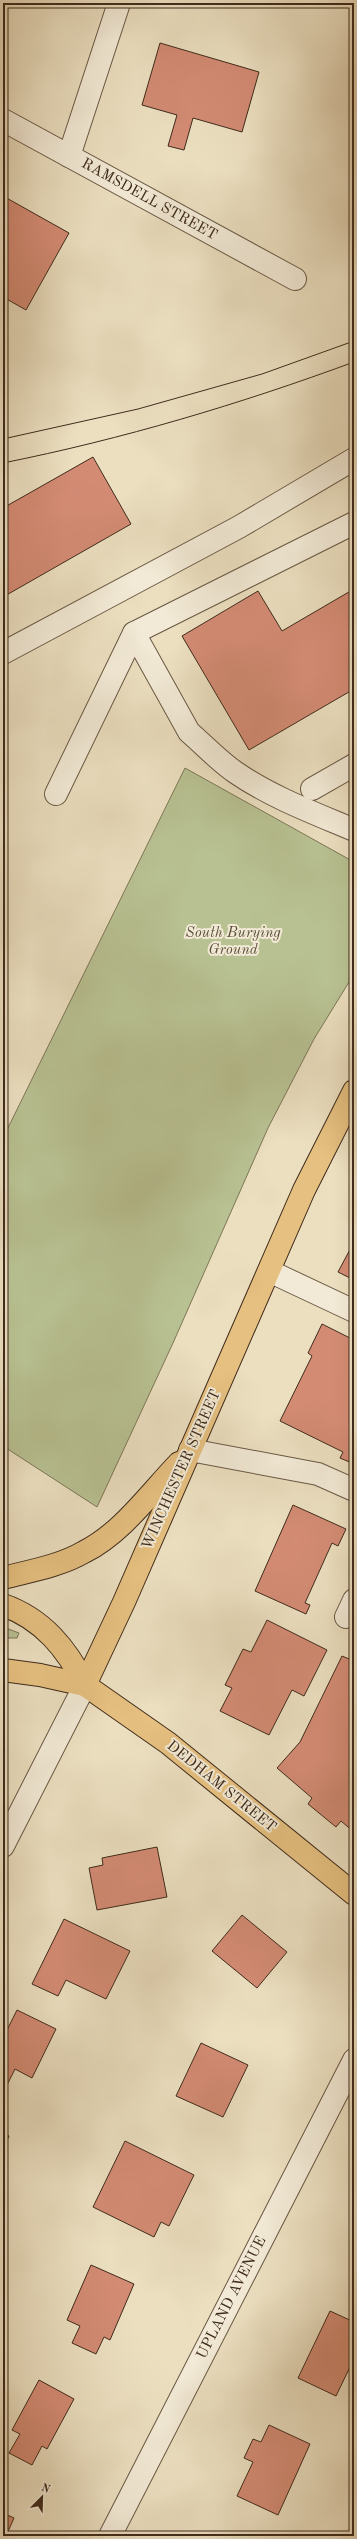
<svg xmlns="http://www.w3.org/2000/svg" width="357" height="2539" font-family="'Old Standard TT',serif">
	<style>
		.green { fill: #b8c192; stroke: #7c7656 }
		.building { fill: #d38b74; stroke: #3f2b1b }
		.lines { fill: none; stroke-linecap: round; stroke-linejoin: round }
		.minor-casing { stroke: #6a5844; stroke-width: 24 }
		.major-casing { stroke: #3f2b1b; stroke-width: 24 }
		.minor { stroke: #f2ead6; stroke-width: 22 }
		.major { stroke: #e6c080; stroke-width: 22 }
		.tram { stroke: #3f2b1b; stroke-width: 1 }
		.labels { text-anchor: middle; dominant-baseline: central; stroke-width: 4; stroke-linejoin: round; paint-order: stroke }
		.street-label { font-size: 15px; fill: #3f2b1b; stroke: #f2ead6 }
		.park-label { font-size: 15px; font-style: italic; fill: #5d5039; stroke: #f2ead6 }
	</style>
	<rect width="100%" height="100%" fill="#ebdfc0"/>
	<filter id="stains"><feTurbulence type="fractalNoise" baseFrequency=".005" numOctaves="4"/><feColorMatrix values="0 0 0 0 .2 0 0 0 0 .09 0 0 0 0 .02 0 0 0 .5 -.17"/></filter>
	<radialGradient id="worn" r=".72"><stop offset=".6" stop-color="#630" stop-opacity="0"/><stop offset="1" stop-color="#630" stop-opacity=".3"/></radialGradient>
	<!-- green -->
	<g class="green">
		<path d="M 185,768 L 354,862 L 354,974 L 314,1039 L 268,1128 L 173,1343 L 97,1507 L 3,1446 L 3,1138 Z"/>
		<path d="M 3,1627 L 19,1633 L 17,1638 L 3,1638 Z"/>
	</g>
	<!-- building -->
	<g class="building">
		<path d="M 160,43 L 259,72 L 242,132 L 193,118 L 184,150 L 168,146 L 177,115 L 142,105 Z"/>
		<path d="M 3,196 L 69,233 L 26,310 L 3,297 Z"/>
		<path d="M 93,457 L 131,524 L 3,597 L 3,508 Z"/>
		<path d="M 354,589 L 354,689 L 249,750 L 182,636 L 258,591 L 282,631 Z"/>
		<path d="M 354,1242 L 354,1280 L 338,1272 Z"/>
		<path d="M 322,1324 L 354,1340 L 354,1464 L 340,1458 L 343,1452 L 280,1421 L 312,1356 L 308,1353 Z"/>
		<path d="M 293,1505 L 346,1529 L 338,1546 L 332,1543 L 305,1603 L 310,1605 L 306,1614 L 255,1591 Z"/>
		<path d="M 267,1620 L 327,1650 L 304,1696 L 292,1690 L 269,1735 L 220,1711 L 232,1688 L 225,1685 L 243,1649 L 251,1652 Z"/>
		<path d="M 342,1656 L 354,1661 L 354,1832 L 341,1821 L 336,1827 L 308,1804 L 312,1798 L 277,1768 L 300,1742 Z"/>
		<path d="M 157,1847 L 167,1897 L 97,1910 L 89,1868 L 103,1865 L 102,1858 Z"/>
		<path d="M 242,1915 L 287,1952 L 257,1988 L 212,1951 Z"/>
		<path d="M 64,1919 L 130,1951 L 106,1999 L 66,1980 L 58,1996 L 32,1984 Z"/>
		<path d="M 17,2010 L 56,2029 L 32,2078 L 15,2069 L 7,2085 L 3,2083 L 3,2038 Z"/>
		<path d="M 201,2043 L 248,2065 L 223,2117 L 176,2096 Z"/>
		<path d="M 3,2133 L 9,2136 L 3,2149 Z"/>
		<path d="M 125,2141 L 194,2175 L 169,2226 L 161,2222 L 154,2237 L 93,2207 Z"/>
		<path d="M 91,2265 L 134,2284 L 110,2340 L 104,2337 L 96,2354 L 72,2343 L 80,2326 L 67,2320 Z"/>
		<path d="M 330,2311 L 354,2322 L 354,2369 L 350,2367 L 336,2396 L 298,2378 Z"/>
		<path d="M 39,2380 L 74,2399 L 47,2449 L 42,2446 L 32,2465 L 9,2453 L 20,2434 L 12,2430 Z"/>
		<path d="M 269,2425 L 310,2444 L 278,2515 L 237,2496 L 253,2462 L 244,2458 L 253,2439 L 261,2442 Z"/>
		<path d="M 3,2513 L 14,2518 L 6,2536 L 3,2536 Z"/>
	</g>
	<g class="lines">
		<!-- minor casing -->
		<g class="minor-casing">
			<g id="minor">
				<path d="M 3,120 L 295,279"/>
				<path d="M 69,156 L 119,3"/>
				<path d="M 134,633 L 189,732 C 204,745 219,761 235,772 C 271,797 314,813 354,830"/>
				<path d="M 3,653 L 239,527 L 354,459"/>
				<path d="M 312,789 L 354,765"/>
				<path d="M 56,794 L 134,633 L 354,523"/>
				<path d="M 269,1271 L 354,1311"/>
				<path d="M 190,1450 L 318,1474 L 354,1490"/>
				<path d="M 346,1617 L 354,1600"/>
				<path d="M 3,1846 L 85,1685"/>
				<path d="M 110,2536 L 354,2060"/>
			</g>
		</g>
		<!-- major casing -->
		<g class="major-casing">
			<g id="major">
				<path d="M 3,1578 C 30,1571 60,1566 84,1552 C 122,1533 150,1493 179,1463"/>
				<path d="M 3,1605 C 43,1619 67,1649 85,1685"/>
				<path d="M 3,1670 L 40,1675 L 85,1685 L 168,1743 L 354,1894"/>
				<path d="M 85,1685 L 124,1602 L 304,1190 L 354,1091"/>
			</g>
		</g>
		<!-- minor -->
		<use href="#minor" class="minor"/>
		<!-- major -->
		<use href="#major" class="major"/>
		<!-- tram -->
		<g class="tram">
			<path d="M 3,439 L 138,409 L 262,374 L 354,341"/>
			<path d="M 3,463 C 123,439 240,404 354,362"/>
		</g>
	</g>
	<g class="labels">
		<!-- street labels -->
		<g class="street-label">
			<text transform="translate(149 200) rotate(29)">RAMSDELL STREET</text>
			<text transform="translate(182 1470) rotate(-66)">WINCHESTER STREET</text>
			<text transform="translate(221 1787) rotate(39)">DEDHAM STREET</text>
			<text transform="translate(232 2298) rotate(-63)">UPLAND AVENUE</text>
		</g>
		<!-- park labels -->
		<g class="park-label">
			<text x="233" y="933">South Burying<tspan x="233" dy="17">Ground</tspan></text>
		</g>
	</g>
	<!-- margin -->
	<rect width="357" height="2539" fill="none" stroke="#ebdfc0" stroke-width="16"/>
	<rect x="4" y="4" width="349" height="2531" fill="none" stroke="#3f2b1b" stroke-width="2"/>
	<rect x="8" y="8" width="341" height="2523" fill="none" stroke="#3f2b1b"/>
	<!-- north arrow -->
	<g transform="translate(42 2497) rotate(23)" stroke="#f2ead6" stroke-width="3" paint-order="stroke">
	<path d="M0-3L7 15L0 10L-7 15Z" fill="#3f2b1b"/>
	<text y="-6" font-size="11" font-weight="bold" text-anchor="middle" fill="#3f2b1b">N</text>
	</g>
	<rect width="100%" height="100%" filter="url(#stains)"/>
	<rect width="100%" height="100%" fill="url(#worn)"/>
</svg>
